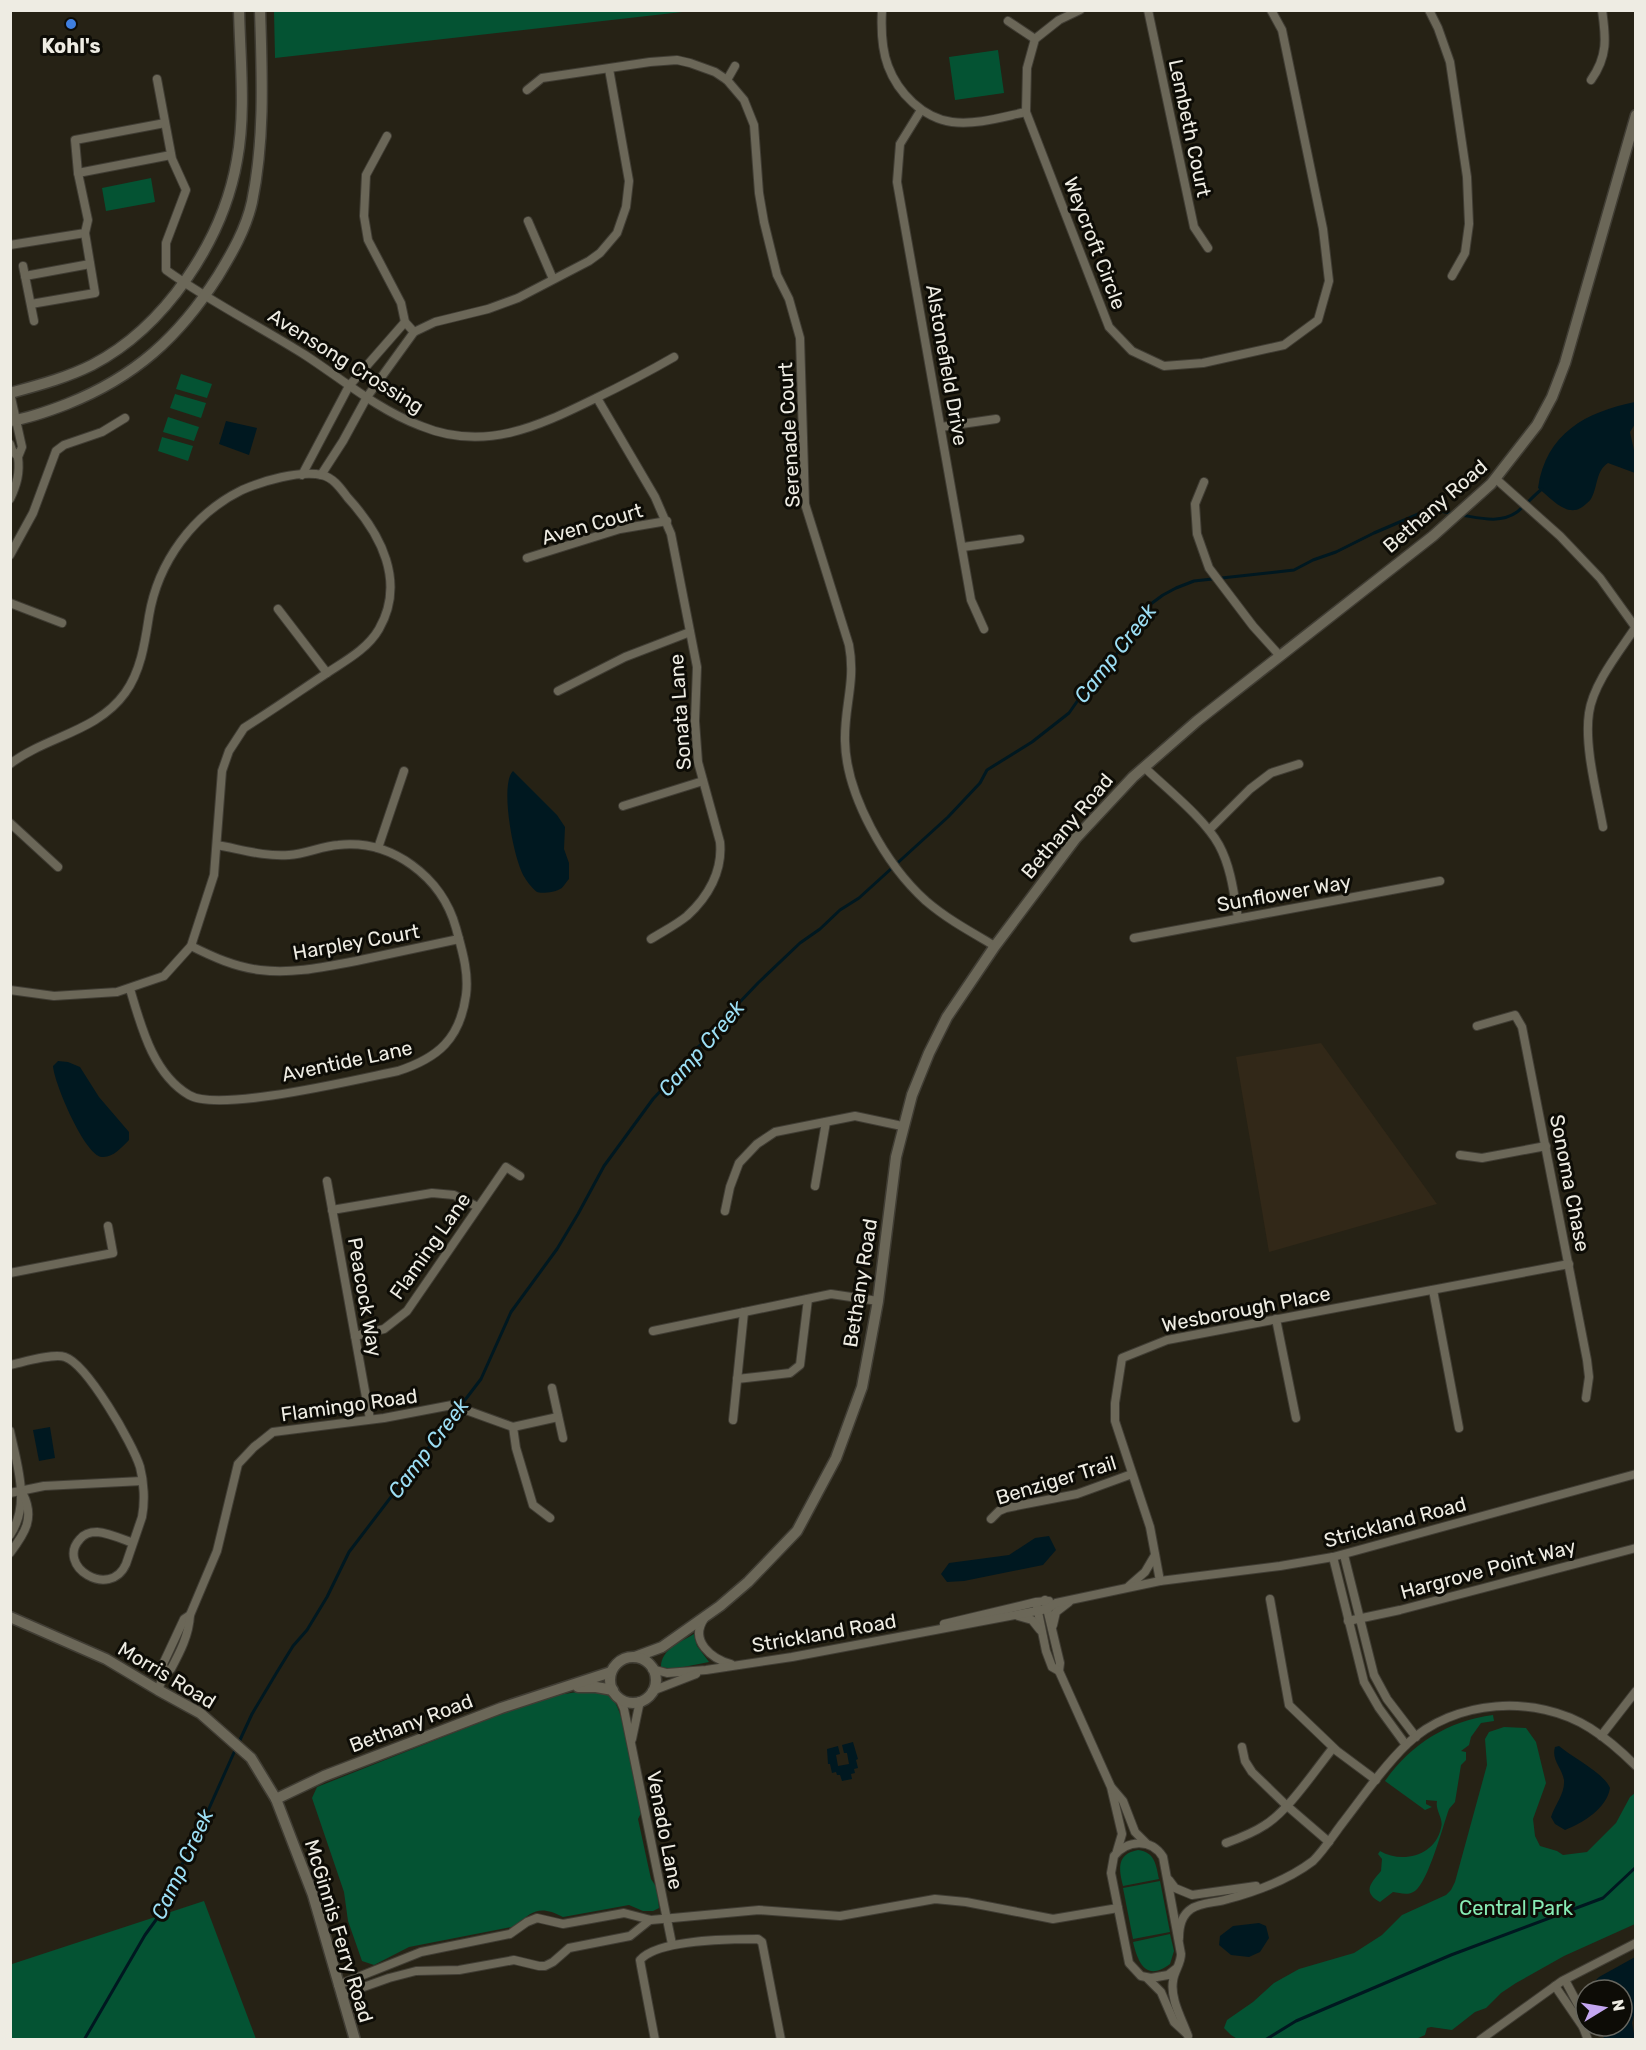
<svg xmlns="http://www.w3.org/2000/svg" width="1646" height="2050" font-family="Rubik,sans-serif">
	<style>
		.commercial { fill: #322818 }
		.green { fill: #045333 }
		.water { fill: #001820 }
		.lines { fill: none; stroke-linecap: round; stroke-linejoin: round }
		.stream { stroke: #001820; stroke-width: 3 }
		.minor-casing { stroke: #403d34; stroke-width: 10 }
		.tertiary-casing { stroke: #403d34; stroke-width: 13 }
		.secondary-casing { stroke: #403d34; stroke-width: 13 }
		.minor { stroke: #6b6758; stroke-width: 8 }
		.tertiary { stroke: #6b6758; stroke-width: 10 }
		.secondary { stroke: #6b6758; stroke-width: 10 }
		.shop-dot { fill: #3f7fe0; stroke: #0d0c06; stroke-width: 2 }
		.labels { text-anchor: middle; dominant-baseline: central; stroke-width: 6; stroke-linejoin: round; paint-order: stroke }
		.poi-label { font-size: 20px; font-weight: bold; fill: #eeece3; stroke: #0d0c06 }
		.street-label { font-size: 20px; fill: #eeece3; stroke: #0d0c06 }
		.park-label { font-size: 20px; fill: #88ecb5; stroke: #0d0c06 }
		.water-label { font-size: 21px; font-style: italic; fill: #9cdef4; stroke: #0d0c06 }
	</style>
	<rect width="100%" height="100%" fill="#262215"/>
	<!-- commercial -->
	<path class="commercial" d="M 1321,1043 L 1437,1204 L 1269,1252 L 1236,1057 Z"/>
	<!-- green -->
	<g class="green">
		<path d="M 274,11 L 274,10 L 691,11 L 275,58 Z"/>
		<path d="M 998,50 L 1004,93 L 955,100 L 949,57 Z"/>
		<path d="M 151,178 L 155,202 L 106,211 L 102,188 Z"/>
		<path d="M 181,374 L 212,384 L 207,398 L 176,389 Z"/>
		<path d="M 175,394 L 206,403 L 201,418 L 170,408 Z"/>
		<path d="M 168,417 L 199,427 L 194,441 L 163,432 Z"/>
		<path d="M 162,437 L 193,446 L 188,461 L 158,451 Z"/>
		<path d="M 694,1634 L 697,1646 L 709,1662 L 673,1669 L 661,1667 C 661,1649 681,1642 694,1634 Z"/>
		<path d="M 577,1692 C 588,1692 601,1689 610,1696 C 625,1706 637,1792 641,1813 L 638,1819 L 651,1879 L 657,1888 L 659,1908 L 653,1911 L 643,1911 L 629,1905 L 563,1917 C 542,1906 532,1909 517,1926 L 409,1947 L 374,1965 L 362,1961 L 348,1921 L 344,1892 L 312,1798 L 317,1787 L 519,1707 L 546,1697 Z"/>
		<path d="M 1493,1715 L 1494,1721 L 1481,1723 L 1471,1737 L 1469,1745 L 1461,1751 L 1466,1752 L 1466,1760 L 1461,1765 L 1455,1802 L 1449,1809 C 1443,1826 1428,1882 1415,1891 C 1408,1896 1400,1893 1393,1892 L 1380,1902 C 1361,1892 1372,1882 1381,1871 L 1382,1859 L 1378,1854 L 1380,1851 C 1402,1864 1435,1856 1441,1828 C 1444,1818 1435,1811 1437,1801 L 1426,1800 L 1426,1804 L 1432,1807 L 1425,1810 L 1385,1781 C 1411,1744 1448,1721 1493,1715 Z"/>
		<path d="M 1504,1727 L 1526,1728 L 1536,1742 L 1546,1783 L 1533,1819 L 1535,1836 L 1540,1846 L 1557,1851 L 1563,1855 L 1587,1852 L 1616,1823 L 1630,1797 L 1635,1793 L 1635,1924 L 1564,1956 L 1516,1983 L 1501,1993 L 1486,2008 L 1475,2012 L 1452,2030 L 1431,2027 L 1427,2028 L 1425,2035 L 1416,2039 L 1239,2040 L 1231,2035 L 1224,2028 L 1227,2020 L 1253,2002 L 1274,1983 L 1299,1969 L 1354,1953 L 1382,1935 L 1402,1915 L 1446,1895 L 1451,1890 L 1455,1882 L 1487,1765 L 1485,1739 L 1489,1732 Z"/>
		<path d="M 1138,1850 C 1155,1852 1156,1865 1159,1879 L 1123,1886 C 1119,1869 1116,1854 1138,1850 Z"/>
		<path d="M 1160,1881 L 1170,1932 L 1133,1939 L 1123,1888 Z"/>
		<path d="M 204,1901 L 256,2039 L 11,2039 L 10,1966 L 12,1964 Z"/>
		<path d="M 1170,1934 L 1174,1951 L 1170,1964 C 1146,1982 1138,1963 1133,1942 Z"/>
	</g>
	<!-- water -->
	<g class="water">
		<path d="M 1635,402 L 1635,424 L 1630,432 L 1635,455 L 1635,473 L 1608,463 C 1596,471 1598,485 1592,497 C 1591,500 1588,502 1586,504 C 1569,521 1552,499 1538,488 C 1546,433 1586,412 1635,402 Z"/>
		<path d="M 226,421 L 257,428 L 249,455 L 219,444 Z"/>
		<path d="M 513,771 L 557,815 L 565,827 L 564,849 L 569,863 L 569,879 C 566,882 563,888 560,889 C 556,892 541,894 537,892 C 534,890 527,882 525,878 C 514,863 499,784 513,771 Z"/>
		<path d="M 58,1061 L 68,1062 L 80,1067 L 99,1097 L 129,1132 L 129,1140 C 122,1147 113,1158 102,1157 C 85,1156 54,1083 53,1066 Z"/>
		<path d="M 50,1427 L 55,1458 L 39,1461 L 33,1430 Z"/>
		<path d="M 1049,1536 L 1056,1550 L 1043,1565 L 964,1581 L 947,1582 L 941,1574 L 949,1563 L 1009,1555 L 1035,1538 Z"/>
		<path d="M 853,1742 L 858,1759 L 856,1760 L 858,1768 L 854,1769 L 855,1773 L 851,1774 L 852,1779 L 842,1781 L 840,1775 L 837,1775 L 836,1772 L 832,1773 L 830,1764 L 828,1764 L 827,1749 L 838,1746 L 840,1754 L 836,1755 L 838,1766 L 849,1764 L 847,1753 L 844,1753 L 842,1745 Z"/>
		<path d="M 1559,1746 C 1572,1757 1604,1773 1610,1788 C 1607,1808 1583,1823 1565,1830 L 1555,1824 L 1551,1817 C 1555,1804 1565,1794 1564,1780 C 1562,1768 1551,1760 1555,1747 Z"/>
		<path d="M 1259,1923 L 1266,1926 L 1269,1938 L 1260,1952 L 1249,1957 L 1231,1955 L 1219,1945 L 1220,1936 L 1233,1926 Z"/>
		<path d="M 1635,1957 L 1635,2011 L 1632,2023 L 1635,2039 L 1604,2039 L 1601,2026 L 1622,2026 L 1622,1990 L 1589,1990 L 1588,1988 L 1599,1977 Z"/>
	</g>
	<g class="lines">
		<!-- stream -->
		<g class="stream">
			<path d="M 1461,515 C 1480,518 1500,524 1517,512 C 1526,505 1533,496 1542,489"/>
			<path d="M 239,1742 L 252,1714 L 277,1672 L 293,1646 L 307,1630 L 327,1597 L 349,1552 L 481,1379 L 511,1312 L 557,1249 L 578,1214 L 604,1166 L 653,1099 L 682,1068 L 697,1048 L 718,1030 L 737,1005 L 758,983 L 800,943 L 820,929 L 840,910 L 859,898 L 948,817 L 980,783 L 987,770 L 1032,742 L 1069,713 L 1090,683 L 1110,664 L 1148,606 L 1163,595 L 1176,588 L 1194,581 L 1294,570 L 1313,560 L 1336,552 L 1374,533 L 1423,512 L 1440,511 L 1454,514"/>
			<path d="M 84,2040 L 145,1935 L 161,1913 L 168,1891 L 194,1842 L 236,1748"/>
			<path d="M 1265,2040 L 1296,2021 L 1451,1955 L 1603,1898 L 1636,1867"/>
		</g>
		<!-- minor casing -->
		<g class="minor-casing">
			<g id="minor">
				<path d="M 882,10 C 881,28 882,50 888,66 C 898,93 923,118 952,122 C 977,125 1002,117 1026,112"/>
				<path d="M 1080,10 L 1059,20 L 1035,39 L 1027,68 L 1026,112 L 1109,327 L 1132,351 L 1164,366 L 1203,363 L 1284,345 L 1318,320 L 1329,281 L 1323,229 L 1282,30 L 1271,10"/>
				<path d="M 1148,10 L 1194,227 L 1208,248"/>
				<path d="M 1429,10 L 1438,28 L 1450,62 L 1467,177 L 1469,224 L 1465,253 L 1452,276"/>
				<path d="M 1008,21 L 1035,39"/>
				<path d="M 157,79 L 172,159 L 186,190 L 166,243 L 166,270 C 209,301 259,326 305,355 C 342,379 378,410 421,426 C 484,452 537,427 594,399 C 621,386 648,372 674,357"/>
				<path d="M 727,80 L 735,66"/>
				<path d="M 1591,80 C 1608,56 1606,38 1602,10"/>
				<path d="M 527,90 L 542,78 L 650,62 L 677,60 L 690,63 L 715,72 L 727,80 L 744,100 L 754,125 L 759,193 L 764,222 L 777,275 L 789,299 L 800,338 L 805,504 L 849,645 C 856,682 844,706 845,741 C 846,795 886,865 926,901 C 947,919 971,932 995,946"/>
				<path d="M 921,110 L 900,144 L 897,182 L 971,600 L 984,629"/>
				<path d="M 387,136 L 366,175 L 364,216 L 368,240 L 401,303 L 405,322 L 414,332"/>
				<path d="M 78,173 L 171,155"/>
				<path d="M 528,221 L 553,279"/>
				<path d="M 10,245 L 85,233 L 88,220 L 78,173 L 75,140 L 165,123"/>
				<path d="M 23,266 L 34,321"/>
				<path d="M 25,276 L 90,264"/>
				<path d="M 31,304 L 95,293 L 85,233"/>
				<path d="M 10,393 L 22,447 L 18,457 L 12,450 L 10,444"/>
				<path d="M 597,398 L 655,497 L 671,534 L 697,667 L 695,721 L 698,762 L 720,842 C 723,871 708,897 687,916 C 676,925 662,932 651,939"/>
				<path d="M 941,427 L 996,419"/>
				<path d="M 302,475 L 349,386 L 405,322"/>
				<path d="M 321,475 L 343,441 L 367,397 L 414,332 L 435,322 L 488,309 L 518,298 L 589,261 L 600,253 L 617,233 L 626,207 L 629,181 L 609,69"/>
				<path d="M 1496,479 L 1560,536 L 1600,578 L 1636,628"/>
				<path d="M 1204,482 L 1195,504 L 1197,534 L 1209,568 L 1253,626 L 1280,656"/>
				<path d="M 10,499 C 17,484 20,473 18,457"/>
				<path d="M 963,547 L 1020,539"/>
				<path d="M 10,555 L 33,513 L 56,451 L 64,445 L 102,432 L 125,418"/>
				<path d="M 527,558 L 620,529 L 667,521"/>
				<path d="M 10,603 L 62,623"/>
				<path d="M 278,609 L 327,673"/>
				<path d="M 558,691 L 625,657 L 690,632"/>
				<path d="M 10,764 C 47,736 97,732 125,693 C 141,671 145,642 149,616 C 158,562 193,514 242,490 C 263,481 299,470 322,475 C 334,478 341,489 348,498 C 381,534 406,582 379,629 C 367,650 343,662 324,675 C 297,693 271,711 244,728 L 229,751 L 222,771 L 214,875 L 191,946 L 164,976 L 117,992 L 54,996 L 10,990"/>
				<path d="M 1144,767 C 1167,789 1204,818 1219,845 C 1231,867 1234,894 1238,918"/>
				<path d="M 623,806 L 703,781"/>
				<path d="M 10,823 L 58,867"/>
				<path d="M 1603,827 C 1597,794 1584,746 1589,713 C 1593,684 1619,652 1635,628"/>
				<path d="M 1209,830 L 1250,789 L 1271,773 L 1299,764"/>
				<path d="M 378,848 L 404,771"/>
				<path d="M 1134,938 L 1440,881"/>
				<path d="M 191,946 C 213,957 235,967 260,970 C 293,974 324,967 356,961 C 390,954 425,946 459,939"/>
				<path d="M 130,989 C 141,1026 153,1074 189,1095 C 219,1113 358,1079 398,1071 C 438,1058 460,1039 466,995 C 469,972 462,950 456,928 C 442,877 392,839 338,845 C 322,846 306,854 289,855 C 265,857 240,849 217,845"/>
				<path d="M 1477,1026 L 1515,1015 L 1522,1027 L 1587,1360 L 1589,1377 L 1586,1398"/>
				<path d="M 1460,1155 L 1482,1158 L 1546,1146"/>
				<path d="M 327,1181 L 370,1419"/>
				<path d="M 815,1186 L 826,1122"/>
				<path d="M 332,1210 L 432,1193 L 454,1195 L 478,1207"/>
				<path d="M 725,1211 L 730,1187 L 739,1163 L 757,1144 L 775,1132 L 855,1116 L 902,1126"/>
				<path d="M 10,1273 L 113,1253 L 108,1226"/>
				<path d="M 1433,1290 L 1459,1428"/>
				<path d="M 1276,1319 L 1296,1418"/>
				<path d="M 653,1331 L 831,1294 L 878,1301"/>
				<path d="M 355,1336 L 384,1329 L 407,1311 L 506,1167 L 520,1176"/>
				<path d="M 10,1365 C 24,1362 53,1353 65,1357 C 87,1364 133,1444 140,1467 C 144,1482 145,1502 142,1517 L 126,1564 C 110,1600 55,1566 80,1539 C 84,1534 91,1532 97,1532 C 109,1533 122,1539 133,1543"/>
				<path d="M 737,1379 L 790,1373 L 800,1365 L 808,1299"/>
				<path d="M 552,1388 L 563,1438"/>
				<path d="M 733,1420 L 744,1312"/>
				<path d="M 513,1427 L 516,1448 L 533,1505 L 550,1518"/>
				<path d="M 10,1431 C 17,1465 31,1504 10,1535"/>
				<path d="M 10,1493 L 44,1486 L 142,1481"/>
				<path d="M 991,1519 L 999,1511 L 1006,1508 L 1077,1494 L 1132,1474"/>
				<path d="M 10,1553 C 25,1533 35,1518 23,1494"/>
				<path d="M 1344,1555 L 1374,1675 L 1387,1699 L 1416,1737"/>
				<path d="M 1333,1557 L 1364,1682 L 1379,1708 L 1406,1745"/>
				<path d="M 1160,1581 L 1150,1527 L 1115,1421 L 1115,1403 L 1122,1358 L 1167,1340 L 1569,1264"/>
				<path d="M 1129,1586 L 1145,1572 L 1155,1555"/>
				<path d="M 1270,1599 L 1289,1705 L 1337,1751 L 1376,1780"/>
				<path d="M 1045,1600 L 1060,1663 L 1059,1671 L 1111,1787 L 1122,1834 L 1117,1851"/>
				<path d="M 1037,1607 L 1046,1651 L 1052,1667 L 1059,1671"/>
				<path d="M 1018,1616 L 1032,1620 L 1040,1630"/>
				<path d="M 704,1619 C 689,1641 712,1659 731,1664"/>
				<path d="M 1348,1621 L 1400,1610 L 1636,1548"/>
				<path d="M 944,1624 L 1036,1602 L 1049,1601"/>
				<path d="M 1053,1625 L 1056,1612 L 1069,1602"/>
				<path d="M 652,1669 L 667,1673 L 706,1670 L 792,1657 L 1047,1609 L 1056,1603 L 1160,1581 L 1280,1566 L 1333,1557 L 1636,1474"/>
				<path d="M 165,1672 L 163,1664 L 184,1619 L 190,1615"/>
				<path d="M 158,1690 L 165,1672 L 171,1669 C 180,1652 189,1635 190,1615 L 217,1551 L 238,1464 L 254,1447 L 273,1432 L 384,1418 L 452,1405 L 513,1427 L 558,1417"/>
				<path d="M 652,1691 L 696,1674"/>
				<path d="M 620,1700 L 624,1709 L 672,1944"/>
				<path d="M 1601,1736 L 1636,1691"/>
				<path d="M 632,1739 L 640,1701"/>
				<path d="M 1242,1747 L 1245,1761 L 1252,1772 L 1286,1805 L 1329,1842"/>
				<path d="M 1112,1788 L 1123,1801 L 1135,1832 L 1147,1844"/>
				<path d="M 1226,1843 C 1240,1838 1253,1833 1265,1825 C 1289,1810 1315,1770 1333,1748"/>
				<path d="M 1169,1880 L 1175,1888 L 1192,1895 L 1256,1886"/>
				<path d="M 1179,1938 C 1179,1927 1182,1915 1191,1909 C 1201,1902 1216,1903 1228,1899 C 1258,1891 1288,1880 1313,1861 C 1324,1850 1332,1837 1341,1825 C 1362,1798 1382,1768 1407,1744 C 1454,1699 1536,1694 1590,1728 C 1606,1738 1622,1752 1636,1766"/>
				<path d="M 1177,1968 L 1168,1975 L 1151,1978 L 1141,1976 L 1129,1963 L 1111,1873 L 1114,1856 C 1127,1840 1151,1838 1163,1857 L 1181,1954 C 1181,1964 1174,1971 1173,1981 C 1170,1999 1182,2019 1188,2036"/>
				<path d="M 1148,1979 L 1161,1992 L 1174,2022 L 1187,2034"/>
				<path d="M 338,1985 L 421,1952 L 510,1934 L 527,1922 L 537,1918 L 563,1924 L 624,1913 L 651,1920 L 759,1910 L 840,1916 L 935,1899 L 966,1902 L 1053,1919 L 1118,1908"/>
				<path d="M 1555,1986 L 1583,2027 L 1582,2012 L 1565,1980"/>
				<path d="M 341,1995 L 389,1978 L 416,1971 L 459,1970 L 514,1960 L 539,1966 L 545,1966 L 553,1962 L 569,1948 L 630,1936 L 650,1920"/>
				<path d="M 1583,2027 L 1588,2040"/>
				<path d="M 655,2040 L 641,1966 L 640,1960 C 658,1939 731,1939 758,1939 L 762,1942 L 781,2040"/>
				<path d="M 1480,2040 L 1562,1981 L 1636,1943"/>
			</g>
		</g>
		<!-- tertiary casing -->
		<g class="tertiary-casing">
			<g id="tertiary">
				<path d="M 10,1617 L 106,1659 L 158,1690 L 200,1713 L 251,1758 L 276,1799 L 313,1895 L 355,2040"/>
				<path d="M 635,1657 L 662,1647 L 720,1606 L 748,1582 L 797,1531 L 836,1458 L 862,1387 L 878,1301 L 896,1157 L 912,1095 L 929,1053 L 947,1017 L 995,946 L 1076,838 L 1133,777 L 1197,721 L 1433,536 L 1491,484 L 1537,425 L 1552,397 L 1565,363 L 1636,115"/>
				<circle cx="633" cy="1680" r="23"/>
				<path d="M 578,1687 L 596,1687 L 613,1690"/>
				<path d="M 276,1799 L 324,1776 L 501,1708 L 611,1672"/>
			</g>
		</g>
		<!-- secondary casing -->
		<g class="secondary-casing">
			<g id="secondary">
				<path d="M 10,393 C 39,385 66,378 92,365 C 165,327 223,241 237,160 C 246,112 240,59 239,10"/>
				<path d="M 10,421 C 30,418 49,411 67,404 C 135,377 179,337 218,276 C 232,253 246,229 252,202 C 265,139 262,74 260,10"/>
			</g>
		</g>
		<!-- minor -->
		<use href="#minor" class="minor"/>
		<!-- tertiary -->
		<use href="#tertiary" class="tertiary"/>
		<!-- secondary -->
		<use href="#secondary" class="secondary"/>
	</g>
	<!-- markers -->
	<circle class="shop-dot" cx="71" cy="24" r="6"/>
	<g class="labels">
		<!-- poi labels -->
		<g class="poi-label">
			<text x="71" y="46">Kohl's</text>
		</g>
		<!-- street labels -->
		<g class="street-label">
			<text transform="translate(1190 128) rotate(78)">Lembeth Court</text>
			<text transform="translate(1095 243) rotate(69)">Weycroft Circle</text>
			<text transform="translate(346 361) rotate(32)">Avensong Crossing</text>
			<text transform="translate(947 365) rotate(80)">Alstonefield Drive</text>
			<text transform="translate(789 435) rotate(-93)">Serenade Court</text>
			<text transform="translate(1435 506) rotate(-41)">Bethany Road</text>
			<text transform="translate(592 524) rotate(-16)">Aven Court</text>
			<text transform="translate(680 712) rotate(-94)">Sonata Lane</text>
			<text transform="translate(1067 826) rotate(-50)">Bethany Road</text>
			<text transform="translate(1284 893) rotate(-10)">Sunflower Way</text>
			<text transform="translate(356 942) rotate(-10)">Harpley Court</text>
			<text transform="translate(347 1061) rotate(-12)">Aventide Lane</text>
			<text transform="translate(1570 1183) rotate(79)">Sonoma Chase</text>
			<text transform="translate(430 1246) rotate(-55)">Flaming Lane</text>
			<text transform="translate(860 1283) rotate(-81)">Bethany Road</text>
			<text transform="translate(365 1297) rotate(80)">Peacock Way</text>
			<text transform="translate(1246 1309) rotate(-11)">Wesborough Place</text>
			<text transform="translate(349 1405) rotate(-8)">Flamingo Road</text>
			<text transform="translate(1056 1480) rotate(-17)">Benziger Trail</text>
			<text transform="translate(1395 1522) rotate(-15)">Strickland Road</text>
			<text transform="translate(1488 1569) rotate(-15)">Hargrove Point Way</text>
			<text transform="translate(824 1633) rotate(-10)">Strickland Road</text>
			<text transform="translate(167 1675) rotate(31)">Morris Road</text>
			<text transform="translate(411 1723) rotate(-21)">Bethany Road</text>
			<text transform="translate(665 1830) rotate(79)">Venado Lane</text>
			<text transform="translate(339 1931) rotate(73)">McGinnis Ferry Road</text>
		</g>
		<!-- park labels -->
		<g class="park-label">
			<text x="1516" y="1908">Central Park</text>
		</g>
		<!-- water labels -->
		<g class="water-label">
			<text transform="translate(1115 653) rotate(-52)">Camp Creek</text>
			<text transform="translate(701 1048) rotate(-49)">Camp Creek</text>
			<text transform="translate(428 1448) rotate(-53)">Camp Creek</text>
			<text transform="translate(182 1864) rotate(-65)">Camp Creek</text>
		</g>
	</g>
	<!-- border -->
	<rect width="1646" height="2050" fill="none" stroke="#eeece3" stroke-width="24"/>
	<!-- north arrow -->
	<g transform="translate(1604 2008) rotate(79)"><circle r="28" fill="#0d0c06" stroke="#67665e" stroke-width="1.5"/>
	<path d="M0-4.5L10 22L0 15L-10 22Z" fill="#c4a7f1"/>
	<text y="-9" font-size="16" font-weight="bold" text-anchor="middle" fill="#eeece3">N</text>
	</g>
</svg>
